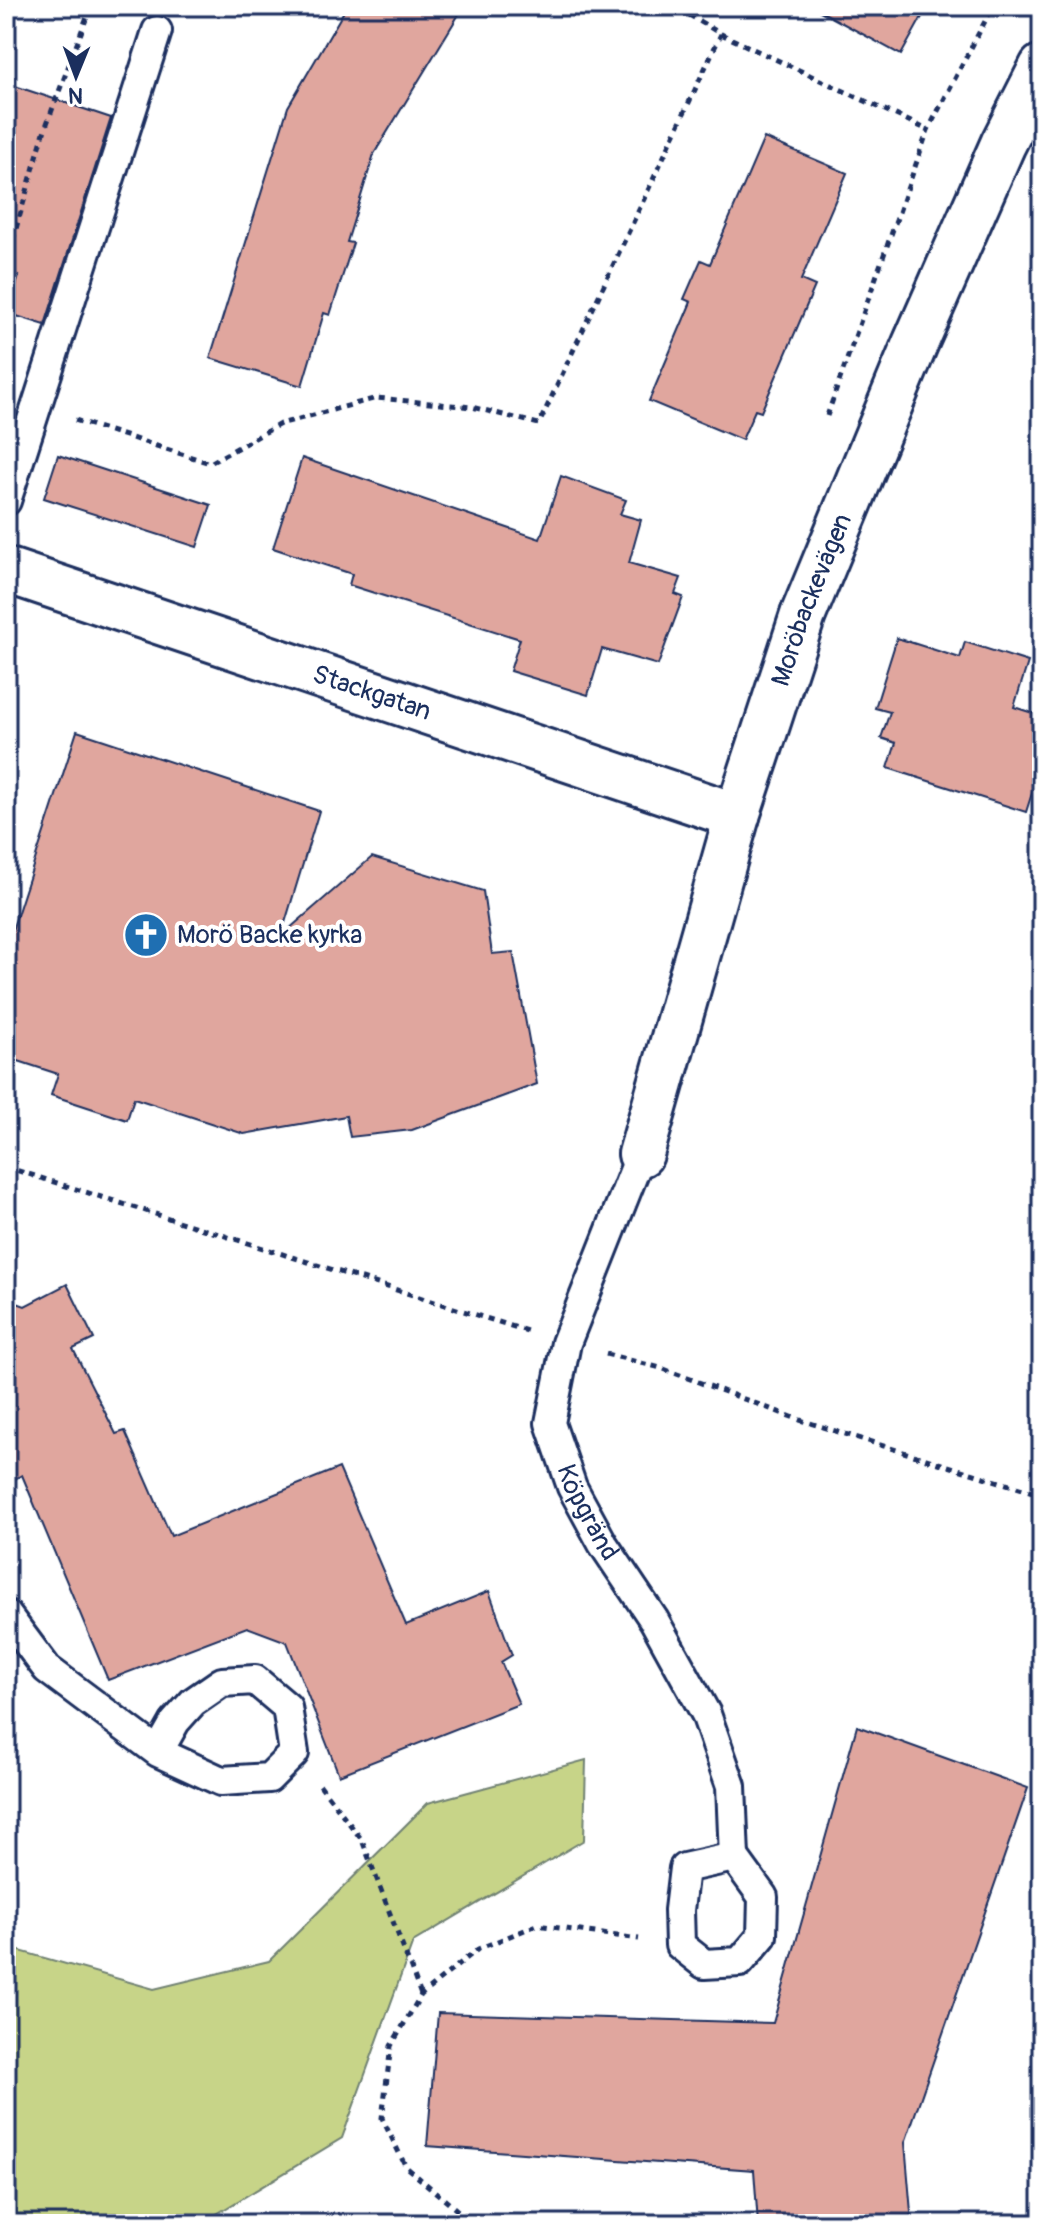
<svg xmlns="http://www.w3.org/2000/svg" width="1048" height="2230" font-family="Pangolin,sans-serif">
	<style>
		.green { fill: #c7d488; stroke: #718273; stroke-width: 2 }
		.building { fill: #e0a69e; stroke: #1b2f5e; stroke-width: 2 }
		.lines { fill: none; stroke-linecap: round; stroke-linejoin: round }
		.service-casing { stroke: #1b2f5e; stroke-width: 34 }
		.minor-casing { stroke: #1b2f5e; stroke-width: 50 }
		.path { stroke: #1b2f5e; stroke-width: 5; stroke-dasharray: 6 6; stroke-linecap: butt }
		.service { stroke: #fff; stroke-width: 28 }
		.minor { stroke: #fff; stroke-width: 44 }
		.labels { text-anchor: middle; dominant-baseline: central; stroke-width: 8; stroke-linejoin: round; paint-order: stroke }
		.street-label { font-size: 26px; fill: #1b2f5e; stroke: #fff }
		.poi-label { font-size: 26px; fill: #1b2f5e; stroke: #fff; text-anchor: start }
	</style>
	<rect width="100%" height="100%" fill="#fff"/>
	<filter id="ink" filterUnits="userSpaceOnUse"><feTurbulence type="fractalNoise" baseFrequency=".0125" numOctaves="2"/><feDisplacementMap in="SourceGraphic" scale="16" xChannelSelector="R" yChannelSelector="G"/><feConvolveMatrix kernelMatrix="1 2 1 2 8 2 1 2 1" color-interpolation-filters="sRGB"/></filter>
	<g filter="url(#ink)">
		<!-- green -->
		<path class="green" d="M 586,1760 L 584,1840 L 413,1942 L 342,2138 L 200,2224 L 6,2224 L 6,1947 L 154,1989 L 269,1961 L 428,1803 Z"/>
		<!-- building -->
		<g class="building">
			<path d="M 347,6 L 464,6 L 374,154 L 347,242 L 353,243 L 330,315 L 324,313 L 302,386 L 210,358 L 288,107 Z"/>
			<path d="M 811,6 L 928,6 L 901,55 Z"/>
			<path d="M 6,83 L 111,118 L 45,325 L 7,313 L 19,276 L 6,274 Z"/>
			<path d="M 764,138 L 847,173 L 801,280 L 815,286 L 761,412 L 755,410 L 742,440 L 649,401 L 691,302 L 684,299 L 701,260 L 710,264 Z"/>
			<path d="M 58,455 L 211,505 L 197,547 L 44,498 Z"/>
			<path d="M 302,458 L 540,539 L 561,476 L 626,500 L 620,514 L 641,520 L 629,563 L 681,578 L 675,594 L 683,597 L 658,665 L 602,649 L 588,695 L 510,671 L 520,639 L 349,585 L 352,574 L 273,548 Z"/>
			<path d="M 897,638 L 960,658 L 965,642 L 1028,662 L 1014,707 L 1042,716 L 1042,762 L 1026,812 L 888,768 L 896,743 L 881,738 L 890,712 L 875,708 Z"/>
			<path d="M 77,731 L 319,811 L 281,936 L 372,857 L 483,891 L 492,954 L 513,952 L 537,1084 L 412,1130 L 350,1137 L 346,1116 L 244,1134 L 134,1098 L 127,1120 L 51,1095 L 58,1074 L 6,1057 L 6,949 Z"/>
			<path d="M 67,1284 L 94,1339 L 73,1349 L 116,1434 L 125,1431 L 171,1536 L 339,1468 L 406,1625 L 489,1591 L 512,1655 L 501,1662 L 519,1704 L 339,1775 L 287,1642 L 247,1627 L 108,1680 L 22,1475 L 6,1484 L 6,1299 L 25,1306 Z"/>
			<path d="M 857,1726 L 1028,1788 L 905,2143 L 912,2224 L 758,2224 L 754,2170 L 427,2146 L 438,2013 L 773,2023 Z"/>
		</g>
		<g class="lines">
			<!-- service casing -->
			<g class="service-casing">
				<g id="service">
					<path d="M 6,501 L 157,31"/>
					<path id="s1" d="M 641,1154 L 566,1343 L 550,1423 L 572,1487 L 603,1544 L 654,1620 L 706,1714 L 731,1786 L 734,1857"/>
					<path d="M 6,1614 L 47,1669 L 158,1752 L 221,1781 L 269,1778 L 294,1753 L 287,1707 L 255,1680 L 222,1682 L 193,1702 L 175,1722 L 158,1752"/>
					<path d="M 734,1857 L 763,1897 L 762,1936 L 740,1962 L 704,1964 L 680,1945 L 679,1910 L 684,1868 Z"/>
				</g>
			</g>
			<!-- minor casing -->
			<g class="minor-casing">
				<g id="minor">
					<path id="s2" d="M 6,570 L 737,816"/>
					<path id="s3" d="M 641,1154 L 737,816 L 803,615 L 915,344 L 1003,144 L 1042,67"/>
				</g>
			</g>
			<!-- path -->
			<g class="path">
				<path d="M 721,34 L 928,130"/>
				<path d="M 6,263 L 45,129 L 91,6"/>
				<path d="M 827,416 L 928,130 L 993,6"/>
				<path d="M 75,420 L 210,463 L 280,424 L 377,398 L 472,407 L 539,424 L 721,34 L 674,6"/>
				<path d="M 1041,922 L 1042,920"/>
				<path d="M 6,1167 L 527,1331"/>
				<path d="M 606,1354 L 661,1368 L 800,1420 L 1042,1495"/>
				<path d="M 320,1785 L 362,1840 L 421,1995"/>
				<path d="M 478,2224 L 458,2211 L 406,2167 L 382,2118 L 391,2046 L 421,1995 L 478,1949 L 537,1925 L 639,1939"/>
			</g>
			<!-- service -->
			<use href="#service" class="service"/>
			<!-- minor -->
			<use href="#minor" class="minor"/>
		</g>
	</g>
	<!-- icons -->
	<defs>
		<g id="church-disc" transform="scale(2.3)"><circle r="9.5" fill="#1f6fb2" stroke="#fff"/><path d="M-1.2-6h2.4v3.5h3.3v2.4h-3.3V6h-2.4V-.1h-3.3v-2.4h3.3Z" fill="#fff"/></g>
	</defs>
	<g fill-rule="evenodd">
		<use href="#church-disc" x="146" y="935"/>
	</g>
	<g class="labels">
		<!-- street labels -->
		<g class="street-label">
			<text stroke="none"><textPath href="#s3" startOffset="580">Moröbackevägen</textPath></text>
			<text stroke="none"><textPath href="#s2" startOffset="386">Stackgatan</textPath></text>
			<text stroke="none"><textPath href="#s1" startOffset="382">Köpgränd</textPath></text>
		</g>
		<!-- poi labels -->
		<g class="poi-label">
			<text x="177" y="935">Morö Backe kyrka</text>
		</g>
	</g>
	<!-- margin -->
	<rect width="1048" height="2230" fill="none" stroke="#fff" stroke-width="32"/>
	<rect x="16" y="16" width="1016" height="2198" fill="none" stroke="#1b2f5e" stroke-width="3" filter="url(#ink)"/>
	<!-- north arrow -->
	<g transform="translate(76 76) rotate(181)" stroke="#ffffff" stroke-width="6" paint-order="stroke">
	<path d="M0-6L14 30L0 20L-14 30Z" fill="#1b2f5e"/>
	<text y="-12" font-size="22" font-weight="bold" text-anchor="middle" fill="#1b2f5e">N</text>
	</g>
</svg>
